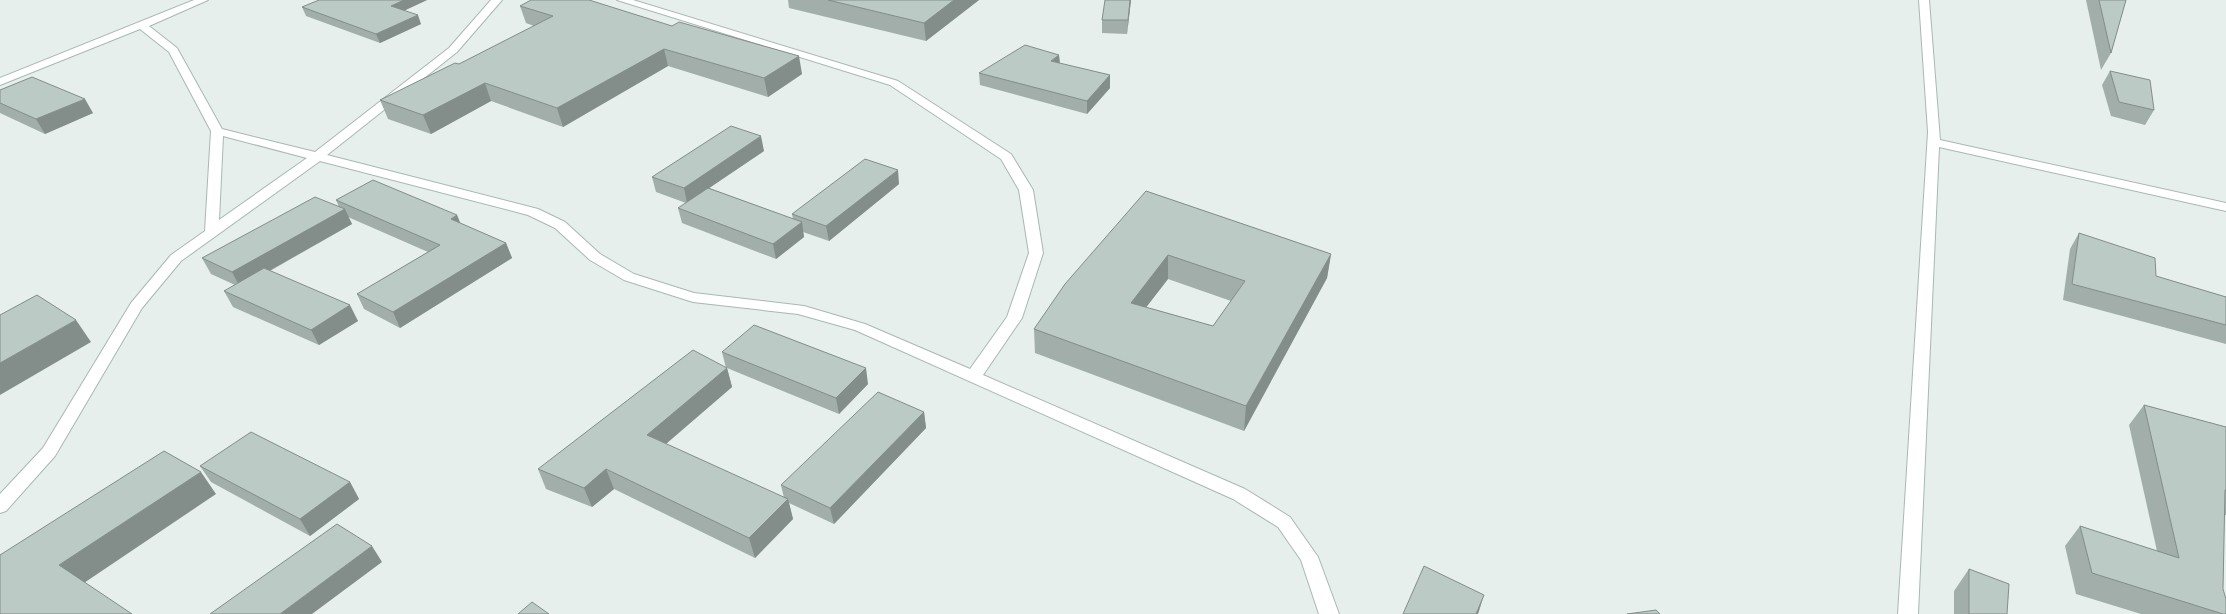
<svg xmlns="http://www.w3.org/2000/svg" width="2226" height="614" font-family="Montserrat,sans-serif">
	<style>
		.lines { fill: none; stroke-linecap: round; stroke-linejoin: round }
		.minor-casing { stroke: #a8b8b2; stroke-width: 2 }
		.minor { fill: #fff; fill-rule: evenodd }
		.wall { fill: #a1aea9; fill-rule: evenodd }
		.shaded-wall { fill: #838d89 }
		.building { fill: #bbcac4; stroke: #838d89; fill-rule: evenodd }
	</style>
	<rect width="100%" height="100%" fill="#e6efeb"/>
	<g class="lines">
		<!-- minor casing -->
		<g class="minor-casing">
			<g id="minor">
				<path d="M 194,0 L 208,0 L 149,26 L 177,48 L 222,129 L 315,152 L 449,48 L 491,0 L 502,0 L 457,52 L 327,155 L 538,209 L 565,222 L 600,254 L 634,274 L 694,293 L 804,306 L 865,324 L 970,369 L 1007,317 L 1029,253 L 1019,190 L 1001,159 L 890,85 L 617,0 L 633,0 L 898,81 L 1011,154 L 1033,190 L 1043,253 L 1022,318 L 983,375 L 1245,489 L 1290,517 L 1318,557 L 1339,614 L 1319,614 L 1301,560 L 1278,527 L 1233,499 L 855,330 L 798,314 L 693,302 L 624,280 L 590,260 L 555,228 L 528,215 L 320,161 L 181,261 L 142,308 L 55,456 L 6,511 L 0,513 L 0,494 L 43,448 L 131,303 L 171,255 L 205,231 L 211,131 L 169,52 L 140,29 L 0,85 L 0,78 ZM 223,136 L 307,158 L 219,220 Z"/>
				<path d="M 1919,0 L 1929,0 L 1940,140 L 2226,203 L 2226,211 L 1939,147 L 1918,614 L 1898,614 L 1928,132 Z"/>
			</g>
		</g>
		<!-- minor -->
		<use href="#minor" class="minor"/>
	</g>
	<!-- wall -->
	<g class="wall">
		<path d="M 319,0 L 427,0 L 405,10 L 421,24 L 380,43 L 306,16 L 302,7 Z"/>
		<path d="M 788,0 L 979,0 L 926,41 L 789,8 Z"/>
		<path d="M 1131,0 L 1127,34 L 1102,33 L 1102,20 Z"/>
		<path d="M 2086,0 L 2126,0 L 2111,53 L 2101,70 Z"/>
		<path d="M 520,6 L 802,74 L 768,97 L 668,66 L 563,127 L 491,101 L 431,134 L 388,119 L 380,100 L 459,64 L 534,26 L 526,23 Z"/>
		<path d="M 1059,55 L 1060,64 L 1110,75 L 1110,88 L 1087,114 L 980,85 L 979,73 Z"/>
		<path d="M 2110,71 L 2154,110 L 2145,125 L 2111,116 L 2102,85 Z"/>
		<path d="M 0,90 L 93,113 L 45,134 L 0,113 Z"/>
		<path d="M 764,151 L 709,188 L 793,219 L 792,214 L 899,184 L 829,241 L 803,232 L 804,237 L 776,259 L 682,223 L 678,208 L 686,203 L 656,192 L 652,177 Z"/>
		<path d="M 1146,191 L 1331,254 L 1327,278 L 1244,431 L 1035,353 L 1034,329 ZM 1168,279 L 1231,301 L 1213,326 L 1146,307 Z"/>
		<path d="M 336,200 L 457,215 L 460,223 L 506,243 L 512,258 L 400,328 L 364,309 L 357,294 L 428,252 L 348,217 L 352,224 L 270,271 L 358,321 L 319,345 L 233,307 L 224,291 L 235,285 L 211,274 L 202,258 L 339,207 Z"/>
		<path d="M 2079,233 L 2156,276 L 2226,297 L 2226,344 L 2063,300 L 2070,249 Z"/>
		<path d="M 722,352 L 868,384 L 839,414 L 727,368 L 732,387 L 666,444 L 784,498 L 781,485 L 924,412 L 926,428 L 834,524 L 789,503 L 793,519 L 755,558 L 614,489 L 592,507 L 546,489 L 538,469 L 726,368 Z"/>
		<path d="M 2144,405 L 2226,427 L 2226,515 L 2224,515 L 2223,589 L 2226,614 L 2141,614 L 2076,594 L 2065,546 L 2080,526 L 2157,551 L 2129,425 Z"/>
		<path d="M 200,466 L 350,482 L 359,499 L 310,536 L 211,482 Z"/>
		<path d="M 1969,569 L 2007,614 L 1954,614 L 1954,591 Z"/>
	</g>
	<!-- shaded-wall -->
	<g class="shaded-wall">
		<path d="M 404,0 L 427,0 L 395,15 L 391,6 Z"/>
		<path d="M 954,0 L 979,0 L 926,41 L 924,23 Z"/>
		<path d="M 1130,0 L 1131,0 L 1127,34 L 1128,20 Z"/>
		<path d="M 418,15 L 421,24 L 380,43 L 376,34 Z"/>
		<path d="M 664,49 L 668,66 L 563,127 L 557,108 Z"/>
		<path d="M 1059,55 L 1060,67 L 1051,61 Z"/>
		<path d="M 799,56 L 802,74 L 768,97 L 764,78 Z"/>
		<path d="M 1110,75 L 1110,88 L 1087,114 L 1087,101 Z"/>
		<path d="M 485,83 L 491,101 L 431,134 L 423,115 Z"/>
		<path d="M 85,99 L 93,113 L 45,134 L 36,119 Z"/>
		<path d="M 761,136 L 764,151 L 687,203 L 684,188 Z"/>
		<path d="M 898,170 L 899,184 L 829,241 L 826,226 Z"/>
		<path d="M 345,209 L 352,224 L 240,287 L 232,272 Z"/>
		<path d="M 457,215 L 463,230 L 451,219 Z"/>
		<path d="M 802,222 L 804,237 L 776,259 L 773,244 Z"/>
		<path d="M 506,243 L 512,258 L 400,328 L 393,312 Z"/>
		<path d="M 1331,254 L 1327,278 L 1244,431 L 1246,406 Z"/>
		<path d="M 1168,255 L 1168,279 L 1131,327 L 1131,303 Z"/>
		<path d="M 350,305 L 358,321 L 319,345 L 311,330 Z"/>
		<path d="M 76,320 L 91,342 L 0,395 L 0,363 Z"/>
		<path d="M 727,368 L 732,387 L 654,454 L 647,435 Z"/>
		<path d="M 866,368 L 868,384 L 839,414 L 836,398 Z"/>
		<path d="M 924,412 L 926,428 L 834,524 L 830,508 Z"/>
		<path d="M 606,469 L 614,489 L 592,507 L 584,488 Z"/>
		<path d="M 201,472 L 216,494 L 78,587 L 59,565 Z"/>
		<path d="M 350,482 L 359,499 L 310,536 L 300,519 Z"/>
		<path d="M 788,499 L 793,519 L 755,558 L 749,538 Z"/>
		<path d="M 372,546 L 382,562 L 312,614 L 280,614 Z"/>
		<path d="M 1484,595 L 1479,611 L 1478,614 L 1476,614 Z"/>
	</g>
	<!-- building -->
	<g class="building">
		<path d="M 319,0 L 404,0 L 391,6 L 418,15 L 376,34 L 302,7 Z"/>
		<path d="M 531,0 L 589,0 L 672,26 L 679,22 L 799,56 L 764,78 L 664,49 L 557,108 L 485,83 L 423,115 L 380,100 L 455,63 L 459,64 L 553,16 L 520,6 Z"/>
		<path d="M 828,0 L 954,0 L 924,23 Z"/>
		<path d="M 1105,0 L 1130,0 L 1128,20 L 1102,20 Z"/>
		<path d="M 2099,0 L 2126,0 L 2111,53 Z"/>
		<path d="M 1025,45 L 1059,55 L 1051,61 L 1110,75 L 1087,101 L 979,73 Z"/>
		<path d="M 2110,71 L 2150,80 L 2154,110 L 2119,102 Z"/>
		<path d="M 32,77 L 85,99 L 36,119 L 0,103 L 0,90 Z"/>
		<path d="M 731,126 L 761,136 L 684,188 L 652,177 Z"/>
		<path d="M 865,159 L 898,170 L 826,226 L 792,214 Z"/>
		<path d="M 373,180 L 457,215 L 451,219 L 506,243 L 393,312 L 357,294 L 440,245 L 336,200 Z"/>
		<path d="M 708,188 L 802,222 L 773,244 L 678,208 Z"/>
		<path d="M 1146,191 L 1331,254 L 1246,406 L 1034,329 L 1065,284 ZM 1168,255 L 1245,281 L 1213,326 L 1131,303 Z"/>
		<path d="M 315,197 L 345,209 L 232,272 L 202,258 Z"/>
		<path d="M 2079,233 L 2155,258 L 2156,276 L 2226,297 L 2226,325 L 2072,284 Z"/>
		<path d="M 264,268 L 350,305 L 311,330 L 224,291 Z"/>
		<path d="M 37,295 L 76,320 L 0,363 L 0,315 Z"/>
		<path d="M 754,325 L 866,368 L 836,398 L 722,352 Z"/>
		<path d="M 693,350 L 727,368 L 647,435 L 788,499 L 749,538 L 606,469 L 584,488 L 538,469 Z"/>
		<path d="M 878,392 L 924,412 L 830,508 L 781,485 Z"/>
		<path d="M 2144,405 L 2226,427 L 2226,490 L 2225,490 L 2223,589 L 2226,599 L 2226,614 L 2223,614 L 2092,573 L 2080,526 L 2179,558 Z"/>
		<path d="M 251,432 L 350,482 L 300,519 L 200,466 Z"/>
		<path d="M 164,451 L 201,472 L 59,565 L 132,614 L 0,614 L 0,555 Z"/>
		<path d="M 337,524 L 372,546 L 280,614 L 210,614 Z"/>
		<path d="M 1424,566 L 1484,595 L 1476,614 L 1403,614 Z"/>
		<path d="M 1969,569 L 2009,584 L 2007,614 L 1969,614 Z"/>
		<path d="M 532,602 L 549,614 L 518,614 Z"/>
		<path d="M 1656,610 L 1660,614 L 1627,614 Z"/>
	</g>
</svg>
